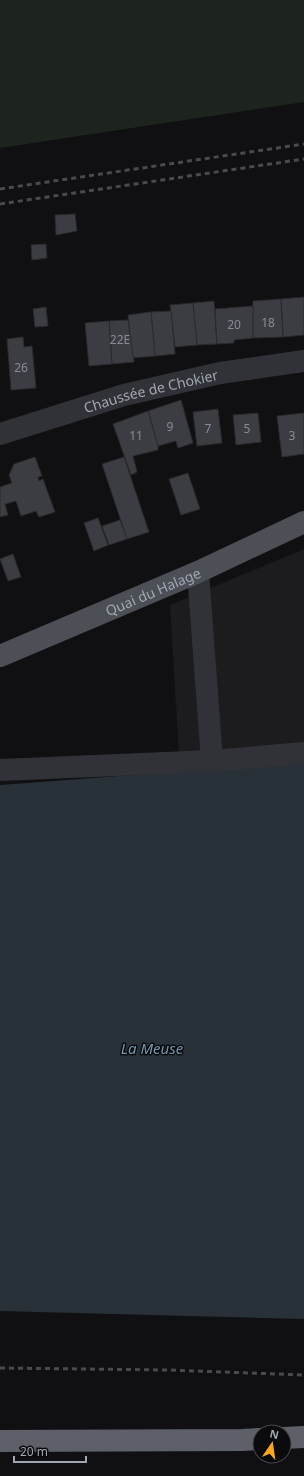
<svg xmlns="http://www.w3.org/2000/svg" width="304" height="1476" font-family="'Noto Sans',sans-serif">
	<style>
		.built { fill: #1c1c1f }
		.green { fill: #1c241d }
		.water { fill: #283137 }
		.building { fill: #3c3d42; stroke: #2a2a2e }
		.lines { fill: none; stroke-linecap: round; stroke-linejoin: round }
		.minor { stroke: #313237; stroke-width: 22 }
		.major { stroke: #4d4f56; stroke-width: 22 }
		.highway { stroke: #5d6068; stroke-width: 22 }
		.rail { stroke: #484a50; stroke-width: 3; stroke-dasharray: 5 4; stroke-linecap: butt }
		.labels { text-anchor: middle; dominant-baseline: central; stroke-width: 3; stroke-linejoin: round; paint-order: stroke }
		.number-label { font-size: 12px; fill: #878c97 }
		.street-label { font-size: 14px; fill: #a0a7b3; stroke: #0b0b0d }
		.water-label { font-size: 15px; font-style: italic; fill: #7597b1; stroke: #0b0b0d }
	</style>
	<rect width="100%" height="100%" fill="#101012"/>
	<!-- built -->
	<path class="built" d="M 304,549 L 304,762 L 180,772 L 170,605 Z"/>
	<!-- green -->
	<path class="green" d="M 0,0 L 304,0 L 304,102 L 0,148 Z"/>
	<!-- water -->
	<path class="water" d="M 304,762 L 304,1319 L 0,1311 L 0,785 Z"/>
	<!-- building -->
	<g class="building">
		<path d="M 75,214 L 77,231 L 56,235 L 55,215 Z"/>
		<path d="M 46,244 L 47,258 L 32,260 L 31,245 Z"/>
		<path d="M 304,297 L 304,335 L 283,337 L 281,299 Z"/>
		<path d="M 281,299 L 283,337 L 253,338 L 253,301 Z"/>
		<path d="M 214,301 L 217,344 L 197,345 L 193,303 Z"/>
		<path d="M 193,303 L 197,345 L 175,347 L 170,305 Z"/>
		<path d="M 253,306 L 253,338 L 234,340 L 234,343 L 217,344 L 215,309 Z"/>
		<path d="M 46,307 L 48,326 L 35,327 L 33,309 Z"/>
		<path d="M 171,311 L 175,354 L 155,356 L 151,312 Z"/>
		<path d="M 151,312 L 155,356 L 132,358 L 128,315 Z"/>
		<path d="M 128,320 L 134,362 L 112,364 L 109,321 Z"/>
		<path d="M 109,321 L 112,364 L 89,366 L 85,323 Z"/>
		<path d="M 23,337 L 24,347 L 32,346 L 36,388 L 11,390 L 7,339 Z"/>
		<path d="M 181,400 L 193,443 L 178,448 L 176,441 L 158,446 L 148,411 Z"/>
		<path d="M 218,409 L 222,443 L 197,446 L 193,412 Z"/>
		<path d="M 148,411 L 158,446 L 158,450 L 133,456 L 137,472 L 131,475 L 113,424 Z"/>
		<path d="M 258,413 L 261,442 L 236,445 L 233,415 Z"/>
		<path d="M 304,413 L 304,454 L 282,457 L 277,416 Z"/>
		<path d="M 35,457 L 42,476 L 38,477 L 39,481 L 43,479 L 55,512 L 39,517 L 36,511 L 21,516 L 16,501 L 5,504 L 8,515 L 0,517 L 0,487 L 12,483 L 9,475 L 14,464 Z"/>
		<path d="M 124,457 L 149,532 L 127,539 L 102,464 Z"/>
		<path d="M 188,473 L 200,509 L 181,515 L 169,479 Z"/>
		<path d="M 98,518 L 108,545 L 94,551 L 84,523 Z"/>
		<path d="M 120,520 L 127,539 L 109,545 L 102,526 Z"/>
		<path d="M 13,554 L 21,577 L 8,581 L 0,559 Z"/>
	</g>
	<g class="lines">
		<!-- minor -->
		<g class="minor">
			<path id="s1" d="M 0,434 L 124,395 L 220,373 L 304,361"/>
			<path d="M 198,572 L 212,761 L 304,753"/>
			<path d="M 0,770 L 212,761"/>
		</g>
		<!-- major -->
		<path class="major" id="s2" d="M 0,656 L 198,572 L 304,522"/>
		<!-- highway -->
		<g class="highway">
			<path d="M 284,1438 L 304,1437"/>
			<path d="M 0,1441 L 242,1440 L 260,1439"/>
		</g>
		<!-- rail -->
		<g class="rail">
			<path d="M 0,189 L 304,144"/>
			<path d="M 0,204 L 304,159"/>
			<path d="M 0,1368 L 168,1370 L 304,1375"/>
		</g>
	</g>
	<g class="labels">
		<!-- number labels -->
		<g class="number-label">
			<text x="268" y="322">18</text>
			<text x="234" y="324">20</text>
			<text x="120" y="339">22E</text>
			<text x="21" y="367">26</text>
			<text x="170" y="426">9</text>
			<text x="208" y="428">7</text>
			<text x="247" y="428">5</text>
			<text x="136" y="435">11</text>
			<text x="292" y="435">3</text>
		</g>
		<!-- street labels -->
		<g class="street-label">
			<text stroke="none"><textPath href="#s1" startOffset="157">Chaussée de Chokier</textPath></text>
			<text stroke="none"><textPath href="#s2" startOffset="166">Quai du Halage</textPath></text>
		</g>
		<!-- water labels -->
		<g class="water-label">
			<text x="152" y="1048">La Meuse</text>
		</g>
	</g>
	<!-- north arrow -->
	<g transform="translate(272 1444) rotate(13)"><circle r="19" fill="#0b0b0d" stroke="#47494f"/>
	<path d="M0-3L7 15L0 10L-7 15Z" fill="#faa71f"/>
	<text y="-6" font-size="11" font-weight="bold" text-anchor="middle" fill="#a0a7b3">N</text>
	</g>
	<!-- scale -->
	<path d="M14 1456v6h72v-6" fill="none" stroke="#a0a7b3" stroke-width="2"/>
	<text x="20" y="1456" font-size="12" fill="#a0a7b3" stroke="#0b0b0d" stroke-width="3" paint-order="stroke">20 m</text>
</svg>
